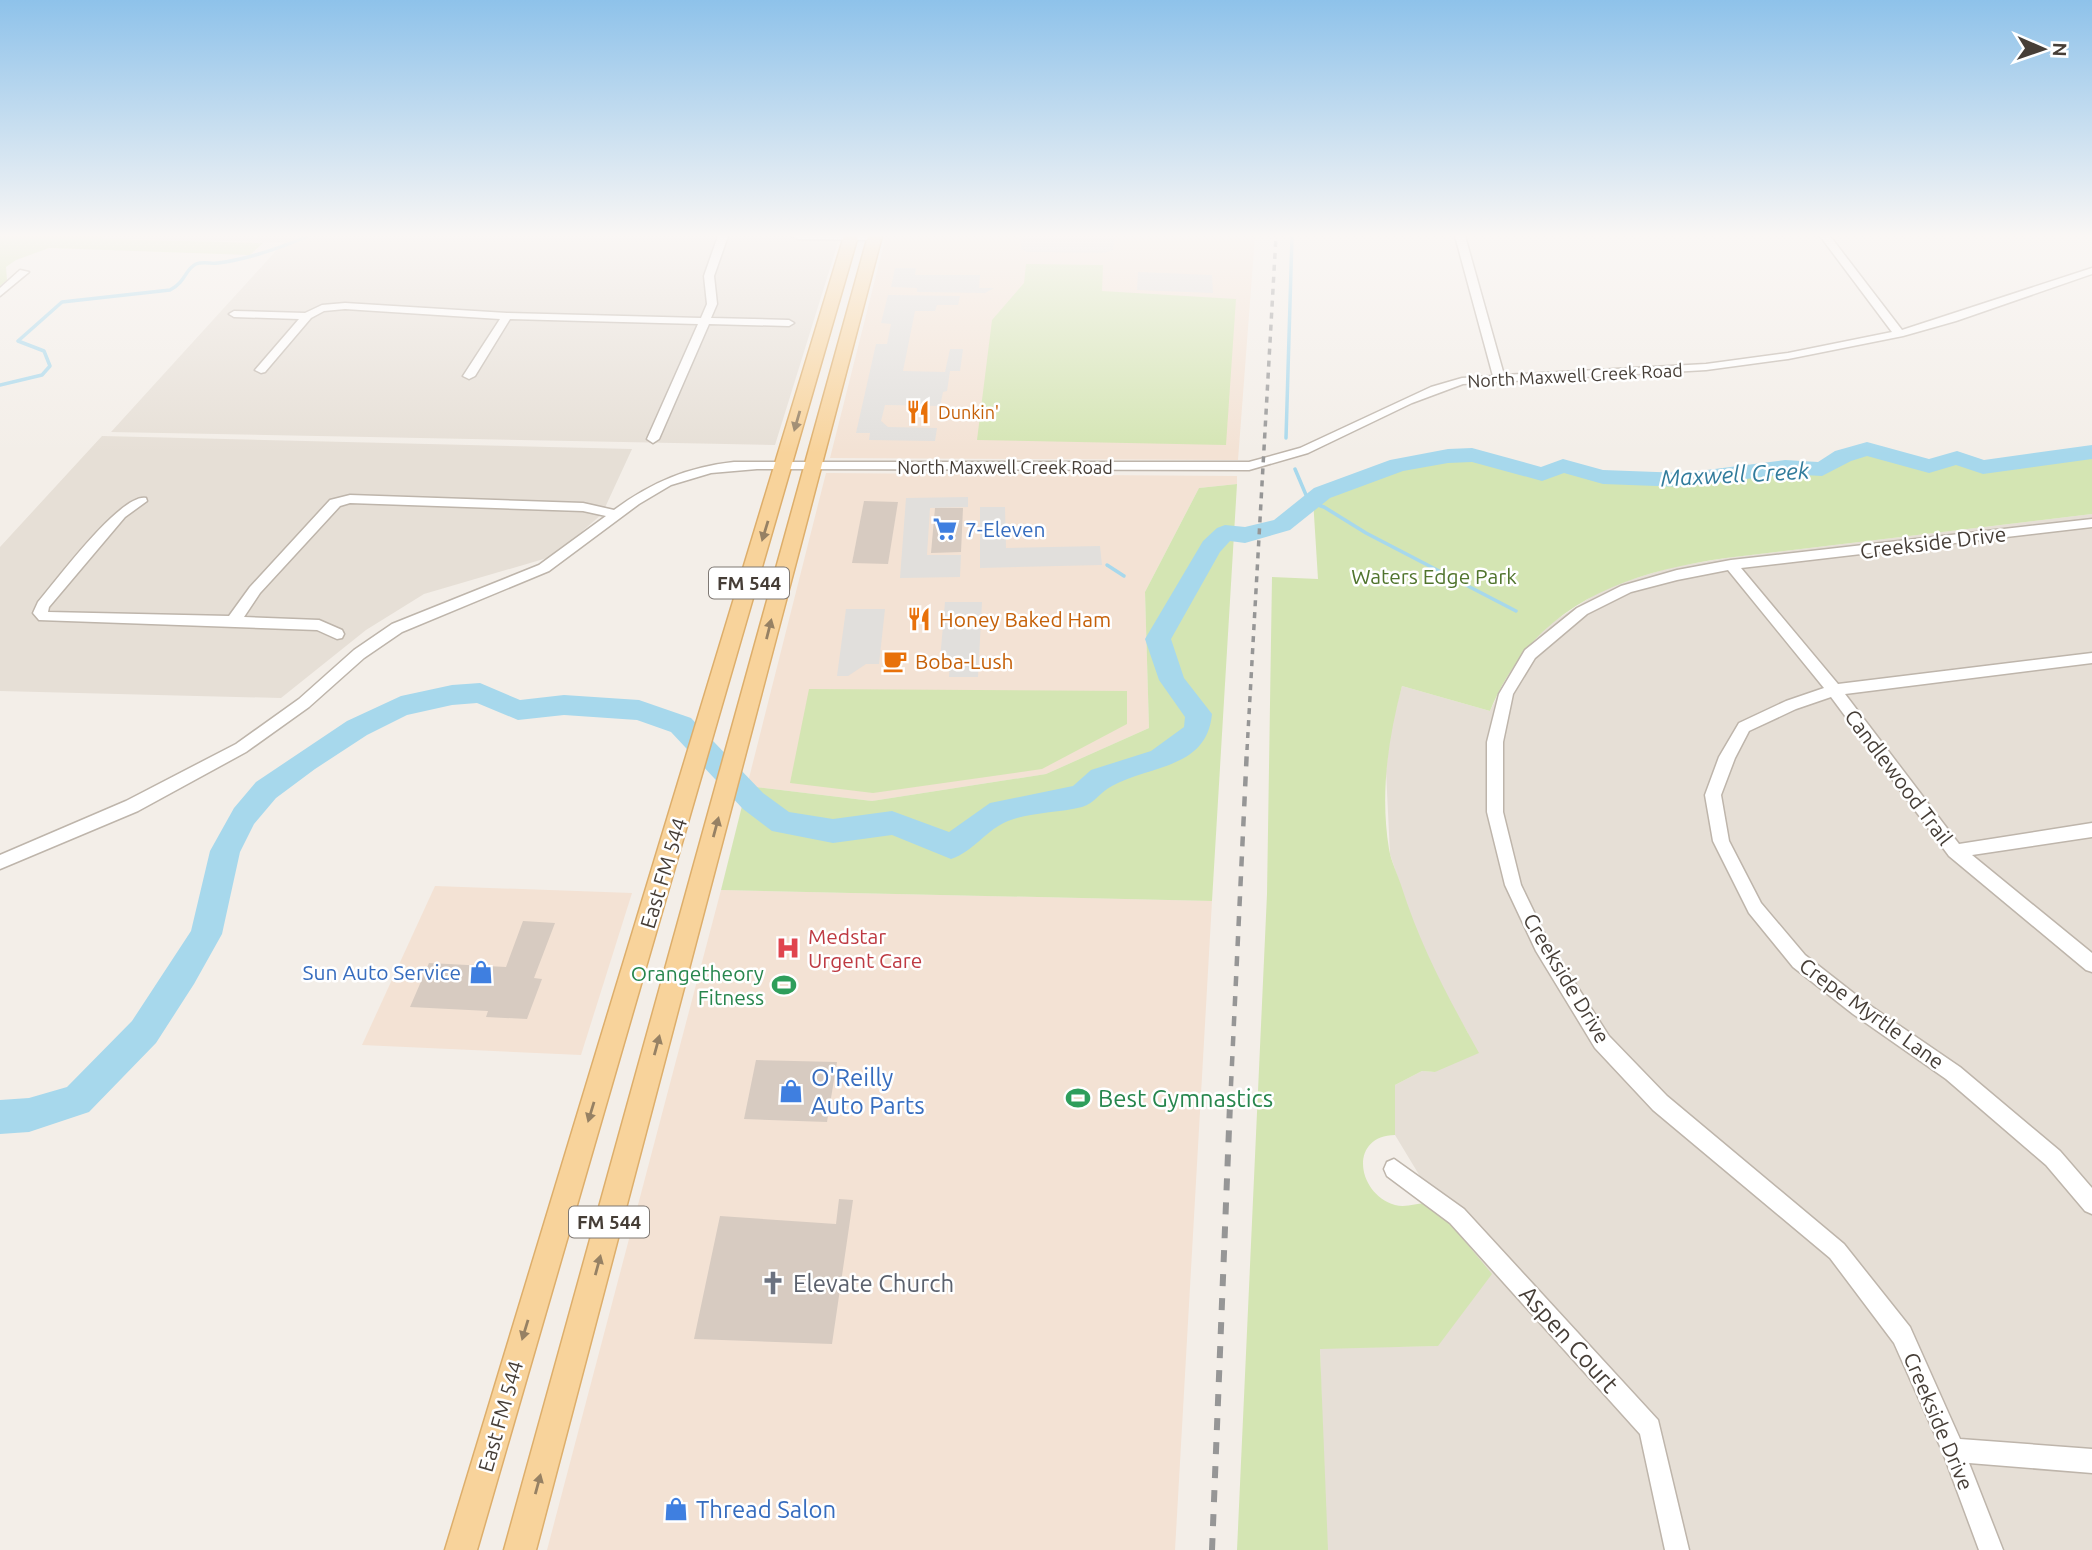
<svg xmlns="http://www.w3.org/2000/svg" width="2092" height="1550" font-family="Ubuntu,sans-serif">
	<style>
		.residential { fill: #e6dfd6 }
		.commercial { fill: #f3e2d4 }
		.green { fill: #d4e5b3 }
		.parking { fill: #e1dfdc }
		.lines { fill: none; stroke-linecap: round; stroke-linejoin: round }
		.stream { stroke: #a7d8ec; stroke-width: 3.5 }
		.river { fill: #a7d8ec; fill-rule: evenodd }
		.building { fill: #d7cbc1 }
		.minor-casing { stroke: #beb5ab; stroke-width: 3 }
		.major-casing { stroke: #ddae6b; stroke-width: 3 }
		.minor { fill: #fff; fill-rule: evenodd }
		.major { fill: #f8d39b; fill-rule: evenodd }
		.rail-far2 { stroke: #969696; stroke-width: 3.5; stroke-dasharray: 6 6; stroke-linecap: butt }
		.rail-far1 { stroke: #969696; stroke-width: 4.5; stroke-dasharray: 10 10; stroke-linecap: butt }
		.rail { stroke: #969696; stroke-width: 6; stroke-dasharray: 12 12; stroke-linecap: butt }
		.oneway { fill: #968164 }
		.labels { text-anchor: middle; dominant-baseline: central; stroke-width: 5; stroke-linejoin: round; paint-order: stroke }
		.far-street-label { font-size: 18px; fill: #463e37; stroke: #fff }
		.far-food-label { font-size: 18px; fill: #c56008; stroke: #fff; text-anchor: start }
		.shield { fill: #fff; stroke: #7e7873; stroke-width: 2 }
		.shield-label { font-size: 19px; font-weight: bold; fill: #463e37 }
		.shop-label { font-size: 21px; fill: #366cbe; stroke: #fff; text-anchor: start }
		.street-label { font-size: 21px; fill: #463e37; stroke: #fff }
		.park-label { font-size: 21px; fill: #50742d; stroke: #fff }
		.food-label { font-size: 21px; fill: #c56008; stroke: #fff; text-anchor: start }
		.health-label { font-size: 21px; fill: #be3a42; stroke: #fff; text-anchor: start }
		.leisure-label { font-size: 21px; fill: #27864d; stroke: #fff; text-anchor: end }
		.water-label { font-size: 23px; font-style: italic; fill: #327c9c; stroke: #fff }
		.near-shop-label { font-size: 24px; fill: #366cbe; stroke: #fff; text-anchor: start }
		.near-leisure-label { font-size: 24px; fill: #27864d; stroke: #fff; text-anchor: start }
		.near-worship-label { font-size: 24px; fill: #5b616d; stroke: #fff; text-anchor: start }
		.near-street-label { font-size: 24px; fill: #463e37; stroke: #fff }
	</style>
	<rect width="100%" height="100%" fill="#f3eee8"/>
	<!-- residential -->
	<g class="residential">
		<path d="M 103,236 L 840,236 L 775,445 L 111,432 L 284,242 L 100,239 Z"/>
		<path d="M 102,436 L 632,449 L 602,514 L 554,556 L 424,594 L 366,630 L 281,698 L 0,691 L 0,547 Z"/>
		<path d="M 2092,514 L 2092,1550 L 1326,1550 L 1320,1348 L 1438,1346 L 1444,1216 L 1395,1135 L 1395,1085 L 1422,1071 L 1435,1072 L 1468,1033 L 1441,987 L 1414,927 L 1390,854 L 1386,771 L 1391,726 L 1402,686 L 1490,711 L 1511,668 L 1547,626 L 1597,593 L 1623,582 L 1672,567 L 1726,558 Z"/>
	</g>
	<!-- commercial -->
	<g class="commercial">
		<path d="M 886,236 L 1255,236 L 1238,460 L 830,458 Z"/>
		<path d="M 826,473 L 1237,476 L 1237,484 L 1199,488 L 1145,592 L 1149,728 L 1046,774 L 872,801 L 747,786 Z"/>
		<path d="M 435,886 L 632,893 L 581,1055 L 362,1045 Z"/>
		<path d="M 721,890 L 1212,901 L 1175,1550 L 547,1550 Z"/>
	</g>
	<!-- green -->
	<g class="green">
		<path d="M 0,236 L 103,236 L 101,239 L 263,243 L 250,255 L 49,248 L 16,260 L 6,267 L 7,280 L 0,286 Z"/>
		<path d="M 1026,264 L 1103,265 L 1102,291 L 1236,299 L 1226,445 L 977,440 L 992,320 L 1024,283 Z"/>
		<path d="M 1867,449 L 1929,466 L 1957,458 L 1983,467 L 2092,452 L 2092,514 L 1726,558 C 1621,573 1533,606 1490,711 L 1402,686 C 1388,739 1380,794 1389,849 C 1391,861 1397,873 1401,885 C 1421,948 1447,995 1479,1053 L 1435,1072 L 1422,1071 L 1395,1085 L 1395,1135 C 1348,1136 1357,1194 1395,1205 C 1406,1208 1416,1203 1427,1203 L 1444,1216 L 1492,1274 L 1438,1346 L 1320,1349 L 1328,1550 L 1237,1550 L 1267,894 L 1272,577 L 1318,579 L 1313,499 L 1322,493 L 1398,465 L 1448,456 L 1472,455 L 1542,474 L 1563,466 L 1603,477 L 1683,480 L 1785,467 L 1822,469 L 1843,456 Z"/>
		<path d="M 1237,484 L 1212,901 L 721,890 L 747,786 L 872,801 L 1046,774 L 1149,728 L 1145,592 L 1199,488 Z"/>
		<path d="M 809,689 L 1127,691 L 1127,724 L 1042,769 L 873,793 L 790,783 Z"/>
	</g>
	<!-- parking -->
	<g class="parking">
		<path d="M 1022,236 L 1115,236 L 1113,250 L 1105,253 L 1027,252 L 1021,249 Z"/>
		<path d="M 895,268 L 916,268 L 915,275 L 980,275 L 979,288 L 994,288 L 985,293 L 917,292 L 917,288 L 891,287 Z"/>
		<path d="M 1138,272 L 1212,275 L 1213,293 L 1137,290 Z"/>
		<path d="M 888,295 L 960,296 L 958,305 L 937,305 L 935,311 L 915,311 L 903,371 L 945,372 L 950,349 L 963,349 L 960,371 L 950,371 L 947,391 L 943,392 L 940,406 L 885,405 L 881,421 L 888,427 L 937,428 L 935,441 L 869,440 L 870,433 L 856,433 L 876,344 L 887,344 L 891,324 L 881,323 Z"/>
		<path d="M 968,497 L 968,507 L 930,508 L 927,555 L 961,555 L 960,577 L 900,578 L 906,498 Z"/>
		<path d="M 980,507 L 1005,507 L 1006,548 L 1100,546 L 1102,565 L 980,568 Z"/>
		<path d="M 945,602 L 982,602 L 978,677 L 949,677 L 950,660 L 940,660 Z"/>
		<path d="M 846,609 L 885,609 L 879,664 L 866,664 L 848,676 L 837,676 Z"/>
	</g>
	<g class="lines">
		<!-- stream -->
		<g class="stream">
			<path d="M 0,385 L 42,375 L 50,366 L 44,351 L 18,341 L 62,302 L 170,290 C 186,282 185,269 196,264 C 203,261 211,264 218,263 C 248,259 280,248 308,236"/>
			<path d="M 1286,438 L 1292,236"/>
			<path d="M 1295,469 L 1309,502 L 1324,507 L 1366,533 L 1516,611"/>
			<path d="M 1107,565 L 1124,576"/>
		</g>
		<!-- river -->
		<path class="river" d="M 1867,442 L 1929,459 L 1957,451 L 1984,460 L 2092,445 L 2092,459 L 1983,474 L 1956,465 L 1929,473 L 1867,456 L 1851,461 L 1822,476 L 1785,474 L 1683,487 L 1603,484 L 1564,473 L 1542,481 L 1472,462 L 1448,463 L 1403,471 L 1330,498 L 1290,530 L 1245,543 L 1230,541 L 1220,552 L 1171,639 L 1184,678 L 1212,714 C 1207,769 1150,765 1112,786 C 1100,792 1095,803 1082,807 C 1058,813 1031,812 1008,821 C 987,829 973,852 951,859 L 892,835 L 833,843 L 772,831 L 743,809 L 671,732 L 637,720 L 564,715 L 518,720 L 477,703 L 452,705 L 407,715 L 367,735 L 315,769 L 276,798 L 254,824 L 240,852 L 222,934 L 194,984 L 156,1043 L 89,1112 L 29,1132 L 0,1134 L 0,1100 L 29,1098 L 67,1087 L 132,1021 L 191,931 L 210,851 L 234,808 L 256,782 L 347,721 L 401,696 L 452,685 L 480,683 L 520,700 L 564,695 L 639,700 L 691,718 L 763,793 L 789,812 L 833,819 L 892,811 L 949,832 L 990,803 L 1073,786 L 1091,770 L 1151,751 L 1184,727 L 1185,717 L 1159,680 L 1145,639 L 1203,541 L 1217,528 L 1225,525 L 1245,527 L 1274,520 L 1314,488 L 1390,460 L 1448,449 L 1472,448 L 1541,467 L 1563,459 L 1603,470 L 1683,473 L 1785,460 L 1818,462 L 1835,451 Z"/>
	</g>
	<!-- building -->
	<g class="building">
		<path d="M 864,501 L 898,502 L 888,564 L 852,563 Z"/>
		<path d="M 935,508 L 963,508 L 961,552 L 931,553 Z"/>
		<path d="M 523,921 L 555,923 L 534,978 L 542,979 L 527,1019 L 486,1017 L 488,1011 L 410,1007 L 429,963 L 506,967 Z"/>
		<path d="M 756,1060 L 837,1062 L 827,1122 L 744,1119 Z"/>
		<path d="M 839,1199 L 853,1200 L 832,1344 L 694,1339 L 720,1216 L 836,1224 Z"/>
	</g>
	<g class="lines">
		<!-- minor casing -->
		<g class="minor-casing">
			<g id="minor">
				<path d="M 718,236 L 728,236 L 714,276 L 717,304 L 711,318 L 789,320 L 794,323 L 789,326 L 709,324 L 659,439 L 653,443 L 647,439 L 698,324 L 510,319 L 475,376 L 469,379 L 463,376 L 500,319 L 345,309 L 324,311 L 311,318 L 265,372 L 261,373 L 255,370 L 299,319 L 234,317 L 229,314 L 234,311 L 305,313 L 322,305 L 345,303 L 507,313 L 701,318 L 707,304 L 704,276 Z"/>
				<path d="M 792,236 L 879,236 L 880,237 L 875,240 L 797,239 Z"/>
				<path d="M 1455,236 L 1465,236 L 1504,375 L 1706,364 L 1788,353 L 1892,332 L 1820,236 L 1830,236 L 1902,330 L 2092,268 L 2092,274 L 1956,321 L 1903,336 L 1788,359 L 1706,370 L 1463,384 L 1412,403 L 1308,453 L 1249,470 L 757,469 L 711,473 L 671,485 L 639,504 L 549,571 L 402,632 L 364,658 L 309,707 L 246,752 L 138,811 L 0,869 L 0,855 L 126,801 L 236,744 L 299,699 L 354,650 L 392,624 L 539,565 L 606,516 L 583,511 L 350,503 L 340,506 L 260,593 L 244,617 L 319,620 L 342,630 L 344,634 L 342,638 L 337,639 L 317,630 L 39,620 L 33,613 L 38,602 C 56,581 121,493 146,498 L 147,501 L 125,517 L 49,607 L 48,612 L 229,616 L 250,587 L 330,500 L 350,495 L 583,503 L 614,510 C 652,482 688,467 734,462 L 1249,462 L 1300,448 L 1431,387 L 1462,378 L 1493,376 Z"/>
				<path d="M 20,270 L 29,272 L 0,296 L 0,288 Z"/>
				<path d="M 2092,519 L 2092,527 L 1741,568 L 1838,684 L 2092,653 L 2092,663 L 1845,694 L 1959,844 L 2092,823 L 2092,837 L 1972,855 L 2092,953 L 2092,972 L 2086,970 L 1949,856 L 1831,697 L 1796,709 L 1749,731 L 1735,758 L 1721,795 L 1729,841 L 1761,903 L 1805,955 L 1865,1002 L 1960,1067 L 2060,1151 L 2092,1188 L 2092,1214 L 2085,1211 L 2046,1165 L 1946,1079 L 1853,1014 L 1793,967 L 1749,913 L 1713,841 L 1705,795 L 1719,757 L 1739,723 L 1786,701 L 1824,688 L 1728,570 L 1677,580 L 1631,592 L 1587,614 L 1535,658 L 1513,694 L 1503,742 L 1503,812 L 1521,885 L 1548,941 L 1609,1036 L 1667,1096 L 1844,1244 L 1910,1327 L 1960,1439 L 2092,1449 L 2092,1473 L 1969,1463 L 2003,1550 L 1979,1550 L 1943,1453 L 1894,1343 L 1830,1258 L 1653,1110 L 1595,1048 L 1536,951 L 1505,885 L 1487,812 L 1487,742 L 1499,694 L 1525,650 L 1577,608 L 1621,586 L 1677,570 L 1731,560 Z"/>
				<path d="M 1394,1159 L 1464,1209 L 1658,1420 L 1689,1550 L 1665,1550 L 1640,1434 L 1450,1223 L 1387,1176 L 1384,1169 L 1387,1162 Z"/>
			</g>
		</g>
		<!-- major casing -->
		<g class="major-casing">
			<g id="major">
				<path d="M 844,236 L 858,236 L 477,1550 L 445,1550 Z"/>
				<path d="M 868,236 L 882,236 L 536,1550 L 504,1550 Z"/>
			</g>
		</g>
		<!-- minor -->
		<use href="#minor" class="minor"/>
		<!-- major -->
		<use href="#major" class="major"/>
		<!-- rail-far2 -->
		<path class="rail-far2" d="M 1247,750 L 1276,236"/>
		<!-- rail-far1 -->
		<path class="rail-far1" d="M 1230,1106 L 1247,748"/>
		<!-- rail -->
		<path class="rail" d="M 1212,1550 L 1230,1104"/>
	</g>
	<!-- one-way arrows -->
	<defs><path id="oneway-solid" d="M-6-.8H1V-3.2L6.5 0L1 3.2V.8H-6Z" transform="scale(1.75)"/></defs>
	<g class="oneway">
		<use href="#oneway-solid" transform="translate(797 421) rotate(106)"/>
		<use href="#oneway-solid" transform="translate(765 531) rotate(107)"/>
		<use href="#oneway-solid" transform="translate(769 629) rotate(-76)"/>
		<use href="#oneway-solid" transform="translate(716 827) rotate(-75)"/>
		<use href="#oneway-solid" transform="translate(657 1045) rotate(-75)"/>
		<use href="#oneway-solid" transform="translate(591 1112) rotate(107)"/>
		<use href="#oneway-solid" transform="translate(598 1265) rotate(-75)"/>
		<use href="#oneway-solid" transform="translate(525 1330) rotate(107)"/>
		<use href="#oneway-solid" transform="translate(538 1484) rotate(-75)"/>
	</g>
	<!-- sky -->
	<linearGradient id="sky" x2="0" y2="1"><stop stop-color="#8ec2ea"/><stop offset="0.52" stop-color="#faf7f5"/><stop offset="1" stop-color="#faf7f5" stop-opacity="0"/></linearGradient>
	<rect width="2092" height="453" fill="url(#sky)"/>
	<!-- icons -->
	<defs>
		<g id="restaurant-bare" transform="scale(1.89)"><path d="M-5-6h1v4h1v-4h1v4h1v-4h1v5L-1.5 .5V6h-2V.5L-5-1ZM5-6V6H3V1.5H1.5Q1.5-4 5-6Z" fill="#e8710a" stroke="#fff" stroke-width="2.5" paint-order="stroke"/></g>
		<g id="supermarket-bare" transform="scale(1.89)"><path d="M-6-5.5h2.5l.6 2H6L4.5 2H-2.5L-4.4-4H-6ZM-1.5 3.2a1.3 1.3 0 1 0 .1 0ZM3 3.2a1.3 1.3 0 1 0 .1 0Z" fill="#3f7fe0" stroke="#fff" stroke-width="2.5" paint-order="stroke"/></g>
		<g id="cafe-bare" transform="scale(1.89)"><path d="M-5.5-4.5H6V0H3Q3 3.5 0 3.5H-2.5Q-5.5 3.5-5.5 0ZM3-3.2v2h1.7v-2ZM-6 4.5H4V6H-6Z" fill="#e8710a" stroke="#fff" stroke-width="2.5" paint-order="stroke"/></g>
		<g id="hospital-bare" transform="scale(1.89)"><path d="M-5-5h3v3.5h4V-5h3V5h-3V1.5h-4V5h-3Z" fill="#e0444e" stroke="#fff" stroke-width="2.5" paint-order="stroke"/></g>
		<g id="shop-bare" transform="scale(1.89)"><path d="M-5-2.5h2.3a2.7 3.5 0 0 1 5.4 0H5L5.5 6h-11ZM-1.5-2.5h3a1.5 2.3 0 0 0-3 0Z" fill="#3f7fe0" stroke="#fff" stroke-width="2.5" paint-order="stroke"/></g>
		<g id="stadium-bare" transform="scale(1.89)"><path d="M0-5a6.5 5 0 1 0 0 10a6.5 5 0 1 0 0-10ZM-3.5-1.8h7v3.6h-7Z" fill="#2e9e5b" stroke="#fff" stroke-width="2.5" paint-order="stroke"/></g>
		<g id="church-bare" transform="scale(1.89)"><path d="M-1.2-6h2.4v3.5h3.3v2.4h-3.3V6h-2.4V-.1h-3.3v-2.4h3.3Z" fill="#6b7280" stroke="#fff" stroke-width="2.5" paint-order="stroke"/></g>
	</defs>
	<g fill-rule="evenodd">
		<use href="#restaurant-bare" x="918" y="412"/>
		<use href="#supermarket-bare" x="945" y="529"/>
		<use href="#restaurant-bare" x="919" y="619"/>
		<use href="#cafe-bare" x="895" y="661"/>
		<use href="#hospital-bare" x="788" y="948"/>
		<use href="#shop-bare" x="481" y="972"/>
		<use href="#stadium-bare" x="784" y="985"/>
		<use href="#shop-bare" x="791" y="1091"/>
		<use href="#stadium-bare" x="1078" y="1098"/>
		<use href="#church-bare" x="773" y="1283"/>
		<use href="#shop-bare" x="676" y="1509"/>
	</g>
	<g class="labels">
		<!-- far-street labels -->
		<g class="far-street-label">
			<text transform="translate(1575 375) rotate(-3)">North Maxwell Creek Road</text>
			<text x="1005" y="467">North Maxwell Creek Road</text>
		</g>
		<!-- far-food labels -->
		<g class="far-food-label">
			<text x="938" y="412">Dunkin'</text>
		</g>
		<!-- shield labels -->
		<g class="shield">
			<rect x="709" y="567.5" width="80" height="31" rx="5"/>
			<rect x="569" y="1206.5" width="80" height="31" rx="5"/>
		</g>
		<g class="shield-label">
			<text x="749" y="583">FM 544</text>
			<text x="609" y="1222">FM 544</text>
		</g>
		<!-- shop labels -->
		<g class="shop-label">
			<text x="965" y="529">7-Eleven</text>
			<text x="461" y="972" text-anchor="end">Sun Auto Service</text>
		</g>
		<!-- street labels -->
		<g class="street-label">
			<text transform="translate(1933 542) rotate(-7)">Creekside Drive</text>
			<text transform="translate(1899 777) rotate(53)">Candlewood Trail</text>
			<text transform="translate(663 873) rotate(-73)">East FM 544</text>
			<text transform="translate(1567 978) rotate(59)">Creekside Drive</text>
			<text transform="translate(1872 1013) rotate(36)">Crepe Myrtle Lane</text>
			<text transform="translate(500 1416) rotate(-74)">East FM 544</text>
			<text transform="translate(1939 1421) rotate(67)">Creekside Drive</text>
		</g>
		<!-- park labels -->
		<g class="park-label">
			<text x="1434" y="576">Waters Edge Park</text>
		</g>
		<!-- food labels -->
		<g class="food-label">
			<text x="939" y="619">Honey Baked Ham</text>
			<text x="915" y="661">Boba-Lush</text>
		</g>
		<!-- health labels -->
		<g class="health-label">
			<text x="808" y="936">Medstar<tspan x="808" dy="24">Urgent Care</tspan></text>
		</g>
		<!-- leisure labels -->
		<g class="leisure-label">
			<text x="764" y="973">Orangetheory<tspan x="764" dy="24">Fitness</tspan></text>
		</g>
		<!-- water labels -->
		<g class="water-label">
			<text transform="translate(1735 474) rotate(-3)">Maxwell Creek</text>
		</g>
		<!-- near-shop labels -->
		<g class="near-shop-label">
			<text x="811" y="1077">O'Reilly<tspan x="811" dy="28">Auto Parts</tspan></text>
			<text x="696" y="1509">Thread Salon</text>
		</g>
		<!-- near-leisure labels -->
		<g class="near-leisure-label">
			<text x="1098" y="1098">Best Gymnastics</text>
		</g>
		<!-- near-worship labels -->
		<g class="near-worship-label">
			<text x="793" y="1283">Elevate Church</text>
		</g>
		<!-- near-street labels -->
		<g class="near-street-label">
			<text transform="translate(1569 1339) rotate(48)">Aspen Court</text>
		</g>
	</g>
	<!-- north arrow -->
	<g transform="translate(2043 49) rotate(92)" stroke="#ffffff" stroke-width="5" paint-order="stroke">
	<path d="M0-5L12 26L0 18L-12 26Z" fill="#463e37"/>
	<text y="-10" font-size="19" font-weight="bold" text-anchor="middle" fill="#463e37">N</text>
	</g>
</svg>
